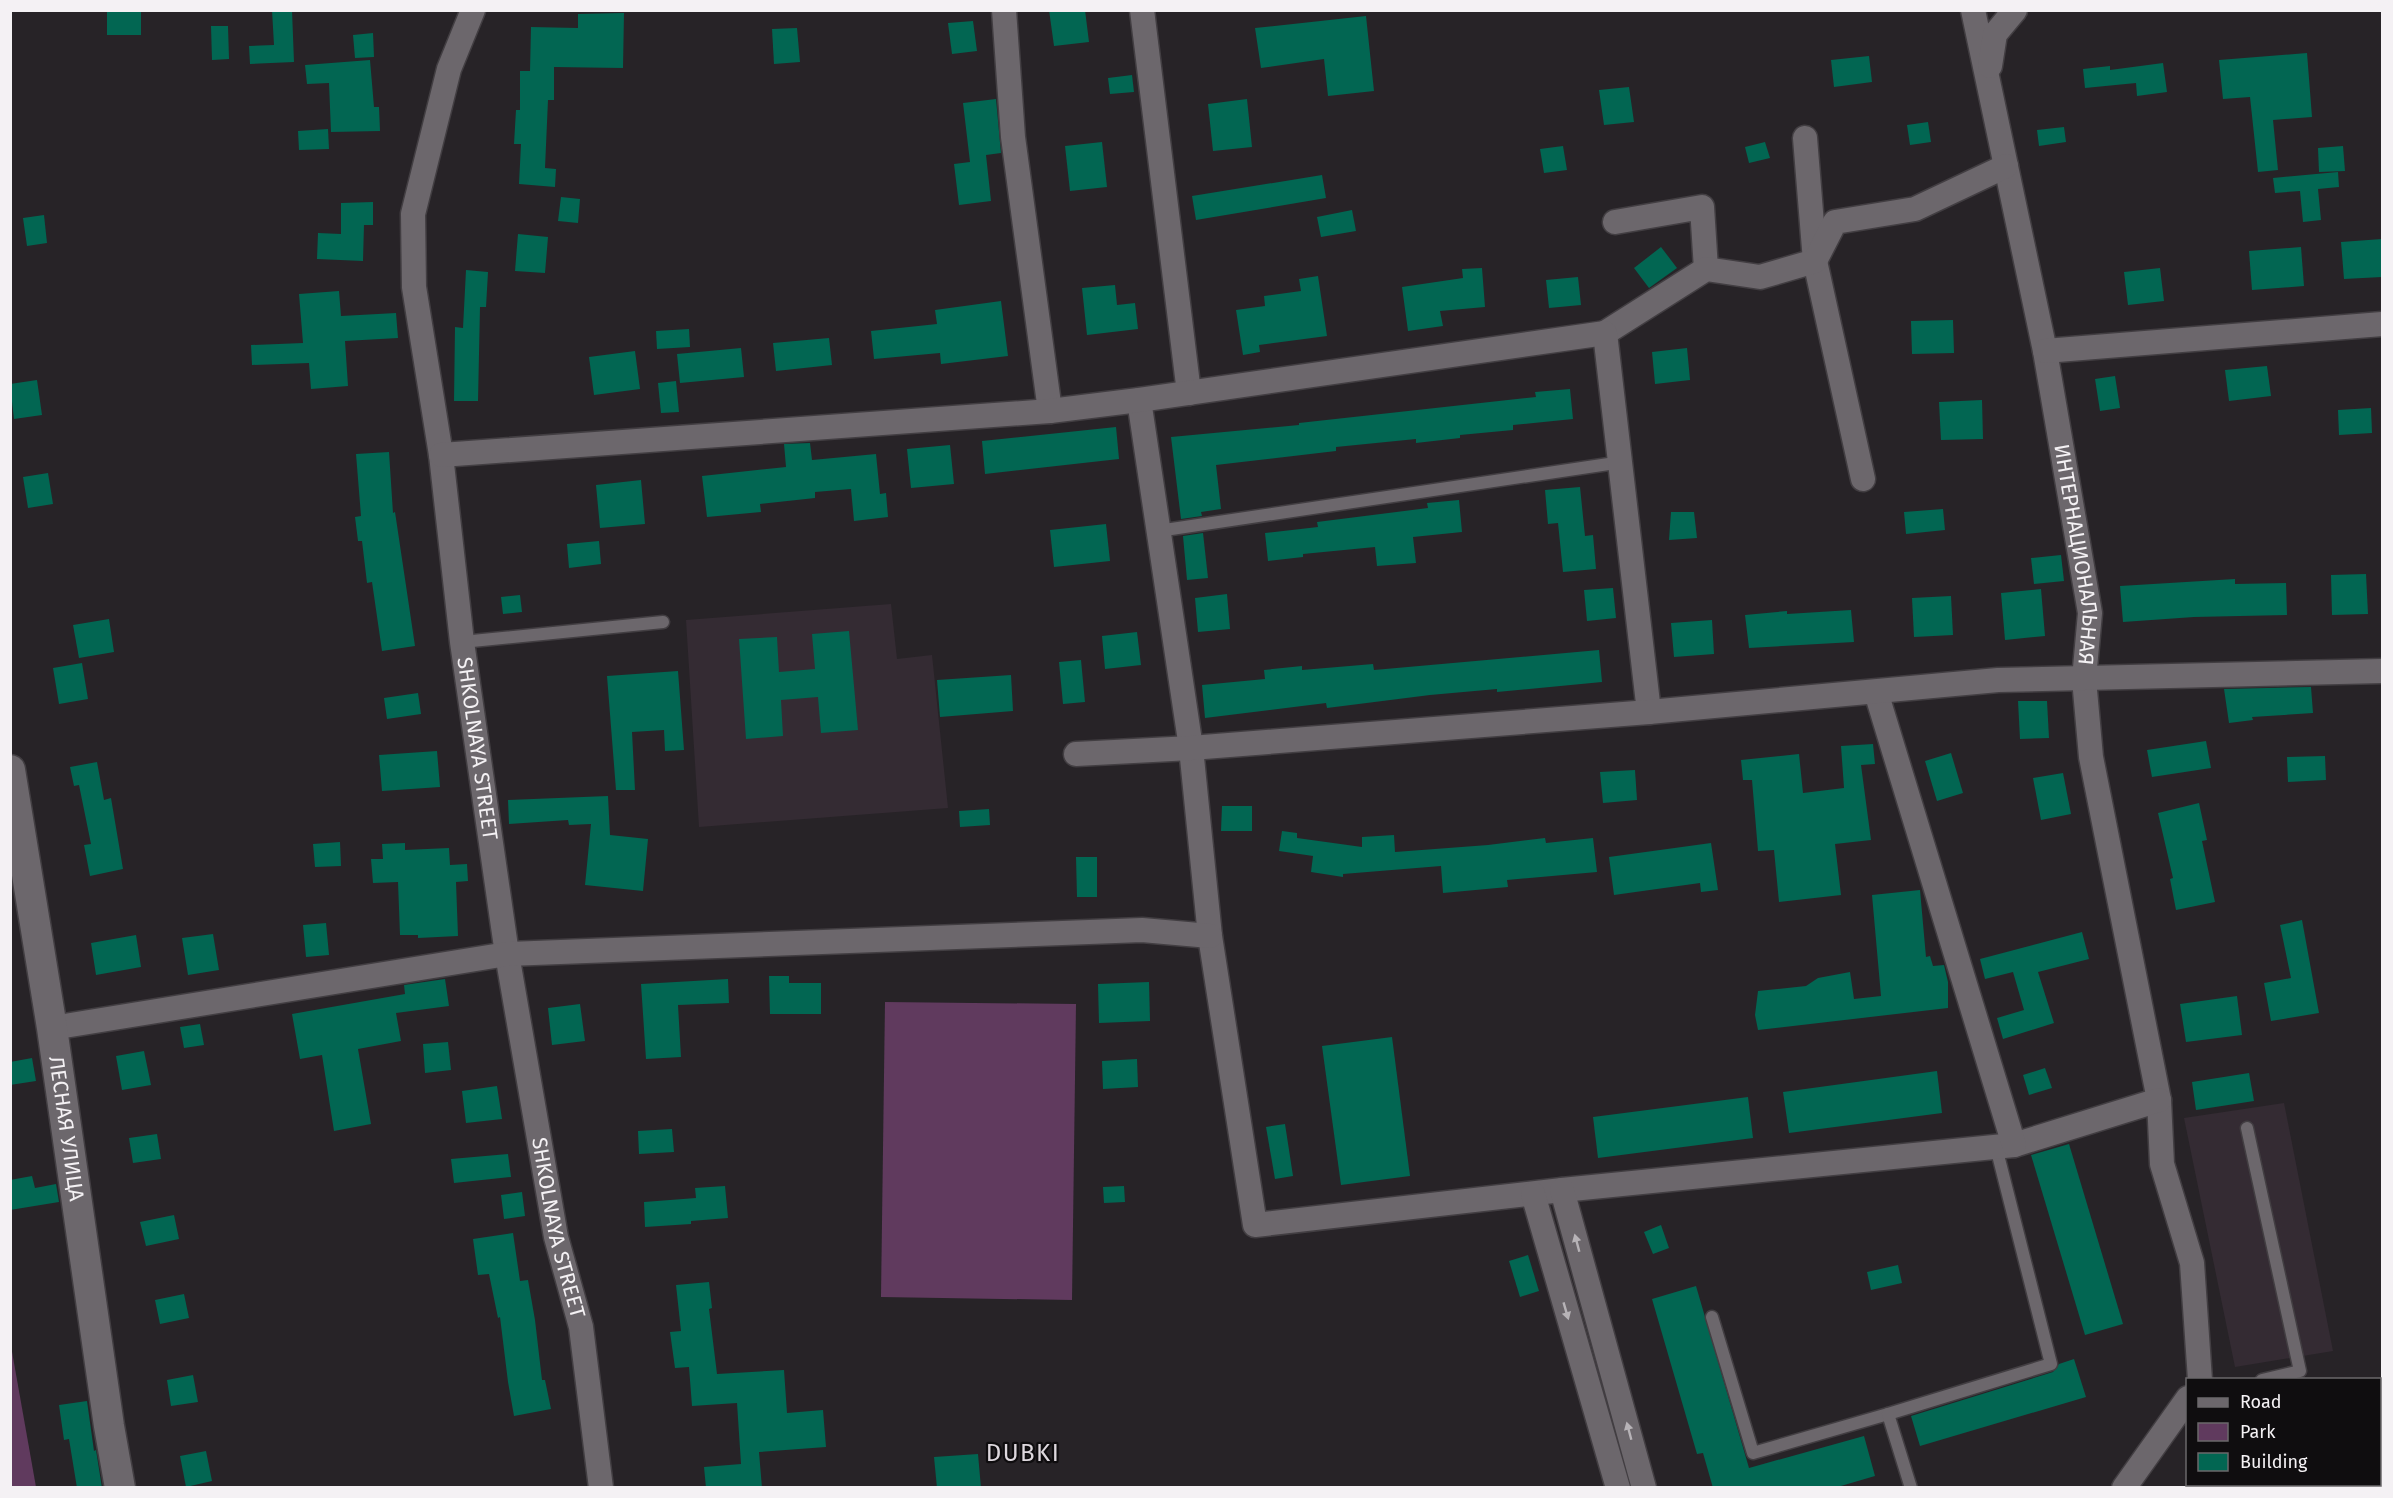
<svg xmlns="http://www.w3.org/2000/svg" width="2393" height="1498" font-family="'Fira Sans',sans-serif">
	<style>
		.built { fill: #342b33 }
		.green { fill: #603a5e }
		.building { fill: #026652 }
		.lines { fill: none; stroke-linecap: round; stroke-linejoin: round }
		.service-casing { stroke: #423e42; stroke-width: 15 }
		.minor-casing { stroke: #423e42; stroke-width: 27 }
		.tertiary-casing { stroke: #423e42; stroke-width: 33 }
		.service { stroke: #6c676c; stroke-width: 12 }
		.minor { stroke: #6c676c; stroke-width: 24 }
		.tertiary { stroke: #6c676c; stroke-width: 30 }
		.oneway { fill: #b7b3b7 }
		.labels { text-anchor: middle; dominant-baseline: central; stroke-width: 4.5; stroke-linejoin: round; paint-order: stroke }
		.street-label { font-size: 21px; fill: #f4f1f4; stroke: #0f0d0f }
		.quarter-label { font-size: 24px; letter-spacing: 1.5px; fill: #ded8de; stroke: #0f0d0f }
	</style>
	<rect width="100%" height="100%" fill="#272327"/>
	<!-- built -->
	<g class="built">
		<path d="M 891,604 L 897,659 L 932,655 L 948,808 L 699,827 L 686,620 Z"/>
		<path d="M 2284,1103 L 2333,1351 L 2235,1367 L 2184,1118 Z"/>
	</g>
	<!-- green -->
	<g class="green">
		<path d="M 885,1002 L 1076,1004 L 1072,1300 L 881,1297 Z"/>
		<path d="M 10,1346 L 11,1346 L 36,1487 L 11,1487 Z"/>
	</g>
	<!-- building -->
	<g class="building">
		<rect x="107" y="10" width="34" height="25"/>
		<path d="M 272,10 L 292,10 L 294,62 L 250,64 L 249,46 L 274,45 Z"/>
		<path d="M 1049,10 L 1085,10 L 1089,42 L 1054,46 Z"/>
		<path d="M 624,13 L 623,68 L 554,67 L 554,100 L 548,100 L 545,168 L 556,169 L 555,187 L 519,184 L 521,144 L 514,144 L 516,110 L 520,110 L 520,71 L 530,71 L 531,27 L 578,28 L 578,14 Z"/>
		<path d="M 1366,16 L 1374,91 L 1328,96 L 1324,59 L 1261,68 L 1255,28 Z"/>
		<path d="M 973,21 L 977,51 L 952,54 L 948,23 Z"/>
		<path d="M 211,26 L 228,26 L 229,59 L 212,60 Z"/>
		<path d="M 797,28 L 800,62 L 774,64 L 772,29 Z"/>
		<path d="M 373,33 L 374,57 L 355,58 L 353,35 Z"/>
		<path d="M 2307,53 L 2312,117 L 2273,120 L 2278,170 L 2258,172 L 2250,97 L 2223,99 L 2219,60 Z"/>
		<path d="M 1869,56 L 1872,82 L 1834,87 L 1831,60 Z"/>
		<path d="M 370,60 L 374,107 L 379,107 L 380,131 L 331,132 L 329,83 L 307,84 L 305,65 Z"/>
		<path d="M 2163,63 L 2167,92 L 2137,96 L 2136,83 L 2085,88 L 2083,69 L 2110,66 L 2110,70 Z"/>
		<path d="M 1132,75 L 1134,92 L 1110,94 L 1108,78 Z"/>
		<path d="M 1629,87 L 1634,122 L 1604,125 L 1599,90 Z"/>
		<path d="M 996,99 L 1001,153 L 986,155 L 991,201 L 959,205 L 954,164 L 970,162 L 963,103 Z"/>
		<path d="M 1247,99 L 1252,147 L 1213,151 L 1208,104 Z"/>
		<path d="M 1928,122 L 1931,142 L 1910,145 L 1907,125 Z"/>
		<path d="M 2064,127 L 2066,142 L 2039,146 L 2037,130 Z"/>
		<path d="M 328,129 L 329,149 L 299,150 L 298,131 Z"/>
		<path d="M 1102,142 L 1107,187 L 1070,191 L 1065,146 Z"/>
		<path d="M 1765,142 L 1770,158 L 1749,163 L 1745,147 Z"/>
		<path d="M 1563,146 L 1567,170 L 1544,173 L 1540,149 Z"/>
		<path d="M 2343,146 L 2345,171 L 2319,172 L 2318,148 Z"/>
		<path d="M 2338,172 L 2339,187 L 2318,189 L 2321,220 L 2303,222 L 2300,191 L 2275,193 L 2273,178 Z"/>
		<path d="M 1322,175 L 1326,198 L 1196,220 L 1192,196 Z"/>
		<path d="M 561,197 L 580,199 L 578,223 L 558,221 Z"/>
		<path d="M 373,202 L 373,225 L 364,225 L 363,261 L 317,259 L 318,233 L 341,234 L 341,203 Z"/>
		<path d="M 1352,210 L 1356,231 L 1321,237 L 1317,217 Z"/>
		<path d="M 44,215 L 47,243 L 27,246 L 23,218 Z"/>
		<path d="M 518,234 L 548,237 L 545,273 L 515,271 Z"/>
		<path d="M 2382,239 L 2382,277 L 2344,279 L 2341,242 Z"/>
		<path d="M 1661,247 L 1677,268 L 1649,288 L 1634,268 Z"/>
		<path d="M 2301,247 L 2304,286 L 2252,290 L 2249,251 Z"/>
		<path d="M 1482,268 L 1485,307 L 1440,311 L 1443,326 L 1408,331 L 1402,287 L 1463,278 L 1462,269 Z"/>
		<path d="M 2160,268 L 2164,301 L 2128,305 L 2124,272 Z"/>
		<path d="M 466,270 L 488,272 L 486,307 L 480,307 L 478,401 L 454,401 L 455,327 L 463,328 Z"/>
		<path d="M 1318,276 L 1327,336 L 1259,345 L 1260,352 L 1243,355 L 1236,310 L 1265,306 L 1264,296 L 1301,291 L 1299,279 Z"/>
		<path d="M 1578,277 L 1581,305 L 1549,308 L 1546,280 Z"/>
		<path d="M 1115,285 L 1117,305 L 1135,303 L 1138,329 L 1087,335 L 1082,288 Z"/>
		<path d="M 339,291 L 341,316 L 396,313 L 398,338 L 345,341 L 348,386 L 311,389 L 309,363 L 252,365 L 251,345 L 303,343 L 299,294 Z"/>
		<path d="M 1001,301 L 1008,356 L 941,364 L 940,353 L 874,359 L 871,331 L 937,324 L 935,310 Z"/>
		<path d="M 1953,320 L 1954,353 L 1912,354 L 1911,321 Z"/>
		<path d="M 689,329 L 690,347 L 657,349 L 656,331 Z"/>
		<path d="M 829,338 L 832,365 L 776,371 L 773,343 Z"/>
		<path d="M 741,348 L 744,377 L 680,383 L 677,354 Z"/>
		<path d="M 1687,348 L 1690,380 L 1655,384 L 1652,352 Z"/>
		<path d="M 635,351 L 640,389 L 594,395 L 589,357 Z"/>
		<path d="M 2267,366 L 2271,396 L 2229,401 L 2225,370 Z"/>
		<path d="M 2115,376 L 2120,408 L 2100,411 L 2095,379 Z"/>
		<path d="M 37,380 L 42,415 L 14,419 L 10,384 Z"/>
		<path d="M 676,381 L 679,412 L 661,413 L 658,383 Z"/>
		<path d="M 1570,389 L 1573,419 L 1513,425 L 1513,430 L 1460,435 L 1460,438 L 1416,443 L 1416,439 L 1336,447 L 1336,451 L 1216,465 L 1221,509 L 1201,512 L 1202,516 L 1181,519 L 1171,437 L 1299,425 L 1299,423 L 1536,397 L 1535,392 Z"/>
		<path d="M 1982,400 L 1983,439 L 1941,440 L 1939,402 Z"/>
		<path d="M 2371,408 L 2372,433 L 2339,435 L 2338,410 Z"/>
		<path d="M 1116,427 L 1119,459 L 985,474 L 982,441 Z"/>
		<path d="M 810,443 L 812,460 L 876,454 L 880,494 L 886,493 L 888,517 L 854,521 L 851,489 L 815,492 L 815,498 L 760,504 L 761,512 L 707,517 L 702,476 L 786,467 L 784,444 Z"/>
		<path d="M 950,445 L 954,484 L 911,488 L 907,449 Z"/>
		<path d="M 389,452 L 393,513 L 395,512 L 415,646 L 382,651 L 372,582 L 367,583 L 362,541 L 358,541 L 355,517 L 361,516 L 356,454 Z"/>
		<path d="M 48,473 L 53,504 L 28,508 L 23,477 Z"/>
		<path d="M 641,480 L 645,524 L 600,528 L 596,485 Z"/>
		<path d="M 1580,487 L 1585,536 L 1593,535 L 1596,569 L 1563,572 L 1558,523 L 1548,524 L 1545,490 Z"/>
		<path d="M 1459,500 L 1462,532 L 1413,537 L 1416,563 L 1377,566 L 1375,547 L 1303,554 L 1303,557 L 1268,561 L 1265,533 L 1318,527 L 1317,522 L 1428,508 L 1427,503 Z"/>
		<path d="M 1943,509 L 1945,530 L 1906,534 L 1904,512 Z"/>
		<path d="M 1671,512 L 1694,512 L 1697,538 L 1669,540 Z"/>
		<path d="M 1106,524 L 1110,561 L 1054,567 L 1050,530 Z"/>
		<path d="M 1203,533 L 1208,578 L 1187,580 L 1183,536 Z"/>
		<path d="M 599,541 L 601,564 L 569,568 L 567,544 Z"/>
		<path d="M 2061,555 L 2064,581 L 2034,584 L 2031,558 Z"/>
		<path d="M 2366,574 L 2368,614 L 2332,615 L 2331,575 Z"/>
		<path d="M 2235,579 L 2235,584 L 2286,583 L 2287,615 L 2194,617 L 2123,622 L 2120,586 Z"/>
		<path d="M 1613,588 L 1616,618 L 1587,621 L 1584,590 Z"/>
		<path d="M 2041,589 L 2045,636 L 2005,640 L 2001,593 Z"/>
		<path d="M 1227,594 L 1230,629 L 1198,632 L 1195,598 Z"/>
		<path d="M 520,595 L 522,612 L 503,614 L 501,597 Z"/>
		<path d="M 1951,596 L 1953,635 L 1914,637 L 1912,598 Z"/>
		<path d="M 1851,610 L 1854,642 L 1749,648 L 1745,615 L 1787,611 L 1787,614 Z"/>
		<path d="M 109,619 L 114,652 L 79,658 L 73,625 Z"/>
		<path d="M 1712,620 L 1714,654 L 1674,657 L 1671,623 Z"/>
		<path d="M 849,631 L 858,730 L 821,733 L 818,697 L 781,700 L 783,736 L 746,739 L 739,639 L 777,637 L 779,672 L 815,669 L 812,634 Z"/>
		<path d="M 1137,632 L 1141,665 L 1105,669 L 1102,636 Z"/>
		<path d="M 1599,650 L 1602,682 L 1497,692 L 1497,689 L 1430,695 L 1327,708 L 1326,703 L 1205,718 L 1202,685 L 1265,679 L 1264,670 L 1302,666 L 1302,670 L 1373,664 L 1374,670 Z"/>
		<path d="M 1081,660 L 1085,702 L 1063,704 L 1059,662 Z"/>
		<path d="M 82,663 L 88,699 L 59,704 L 53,668 Z"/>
		<path d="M 678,671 L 684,750 L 665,751 L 664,730 L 632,732 L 635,790 L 616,790 L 607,676 Z"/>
		<path d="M 1011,675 L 1013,711 L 940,717 L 937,680 Z"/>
		<path d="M 2311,687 L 2313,713 L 2252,717 L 2253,720 L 2229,723 L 2224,689 Z"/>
		<path d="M 418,693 L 421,714 L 387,719 L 384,698 Z"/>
		<path d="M 2018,701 L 2047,701 L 2049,738 L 2020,739 Z"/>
		<path d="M 2206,741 L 2211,768 L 2152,777 L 2147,750 Z"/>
		<path d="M 1873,744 L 1875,764 L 1861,765 L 1871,840 L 1835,844 L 1841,895 L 1779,902 L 1774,850 L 1758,851 L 1752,780 L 1743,780 L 1741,760 L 1799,754 L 1803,793 L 1844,788 L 1841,746 Z"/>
		<path d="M 437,751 L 440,787 L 382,791 L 379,755 Z"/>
		<path d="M 1951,753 L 1963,793 L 1937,801 L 1925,761 Z"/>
		<path d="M 2325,756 L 2326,780 L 2288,782 L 2287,757 Z"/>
		<path d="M 97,762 L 104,800 L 111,798 L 123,869 L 90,876 L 84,845 L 91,844 L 79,785 L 74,786 L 70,767 Z"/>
		<path d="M 1635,770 L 1637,800 L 1603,803 L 1600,772 Z"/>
		<path d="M 2063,773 L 2071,814 L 2041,820 L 2033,778 Z"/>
		<path d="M 608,796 L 610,835 L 648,839 L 643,891 L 585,885 L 591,824 L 569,825 L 568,820 L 509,824 L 508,800 Z"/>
		<path d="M 2199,803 L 2207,840 L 2202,841 L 2215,902 L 2176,910 L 2170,879 L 2173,878 L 2158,813 Z"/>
		<path d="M 1222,806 L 1252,806 L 1252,831 L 1221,831 Z"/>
		<path d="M 989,809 L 990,825 L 960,827 L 959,811 Z"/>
		<path d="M 1282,831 L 1297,833 L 1297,838 L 1362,847 L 1362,837 L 1394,835 L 1395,852 L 1488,845 L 1545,838 L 1546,843 L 1593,838 L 1597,872 L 1507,880 L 1508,887 L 1443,893 L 1441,866 L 1343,874 L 1343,877 L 1311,872 L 1313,856 L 1279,851 Z"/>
		<path d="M 340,842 L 341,866 L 315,867 L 313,844 Z"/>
		<path d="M 405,843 L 405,850 L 449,848 L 450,865 L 467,864 L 468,881 L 456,882 L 458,936 L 418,938 L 418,935 L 400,935 L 398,882 L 373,883 L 371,859 L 383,859 L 382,844 Z"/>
		<path d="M 1711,843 L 1718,890 L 1701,892 L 1700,883 L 1614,895 L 1609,857 Z"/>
		<path d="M 1076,857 L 1097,857 L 1097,897 L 1077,897 Z"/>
		<path d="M 1920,890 L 1926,957 L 1930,956 L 1933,966 L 1944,965 L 1948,982 L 1948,1008 L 1758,1030 L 1755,1015 L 1758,991 L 1806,986 L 1818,978 L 1850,972 L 1854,999 L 1881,996 L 1872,895 Z"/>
		<path d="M 2302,920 L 2319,1013 L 2271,1021 L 2264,983 L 2291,978 L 2280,925 Z"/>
		<path d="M 326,923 L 329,955 L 306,957 L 303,925 Z"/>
		<path d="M 2082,932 L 2089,959 L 2038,972 L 2054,1023 L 2003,1039 L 1997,1018 L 2024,1010 L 2013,972 L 1985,979 L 1980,959 Z"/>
		<path d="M 213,934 L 219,970 L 188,975 L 182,938 Z"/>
		<path d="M 136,935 L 141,967 L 96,975 L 91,943 Z"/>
		<path d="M 769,976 L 789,976 L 789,983 L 821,983 L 821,1014 L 770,1014 Z"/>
		<path d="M 445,979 L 449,1006 L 396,1013 L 401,1041 L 358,1049 L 371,1124 L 334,1131 L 322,1055 L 300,1059 L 292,1014 L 405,994 L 404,985 Z"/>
		<path d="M 728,979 L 729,1003 L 678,1005 L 681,1057 L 646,1059 L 641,984 Z"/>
		<path d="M 1149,982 L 1150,1021 L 1099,1023 L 1098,984 Z"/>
		<path d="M 2237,996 L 2242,1035 L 2186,1042 L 2180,1004 Z"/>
		<path d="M 580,1004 L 585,1041 L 552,1045 L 548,1008 Z"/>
		<path d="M 200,1024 L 204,1045 L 184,1048 L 180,1027 Z"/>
		<path d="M 1392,1037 L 1410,1176 L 1341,1185 L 1322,1046 Z"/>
		<path d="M 448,1042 L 451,1070 L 425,1073 L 423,1044 Z"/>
		<path d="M 144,1051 L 151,1085 L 122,1090 L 116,1056 Z"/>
		<path d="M 32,1058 L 36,1081 L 10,1085 L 10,1062 Z"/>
		<path d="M 1137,1059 L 1138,1087 L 1103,1089 L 1102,1061 Z"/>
		<path d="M 2045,1068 L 2052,1088 L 2029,1095 L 2023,1075 Z"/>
		<path d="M 1937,1071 L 1942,1113 L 1789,1133 L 1783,1092 Z"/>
		<path d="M 2249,1073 L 2254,1101 L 2196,1110 L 2192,1082 Z"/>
		<path d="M 497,1086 L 502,1119 L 466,1123 L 462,1091 Z"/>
		<path d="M 1748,1097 L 1753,1138 L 1598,1158 L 1593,1117 Z"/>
		<path d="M 1285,1124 L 1293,1176 L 1275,1179 L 1266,1127 Z"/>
		<path d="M 672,1129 L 674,1152 L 639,1154 L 638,1131 Z"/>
		<path d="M 157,1134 L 161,1159 L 133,1163 L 129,1138 Z"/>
		<path d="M 2069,1144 L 2123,1324 L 2085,1335 L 2031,1155 Z"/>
		<path d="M 508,1154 L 511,1177 L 454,1183 L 451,1159 Z"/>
		<path d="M 32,1176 L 35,1188 L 56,1184 L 59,1202 L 10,1210 L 10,1180 Z"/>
		<path d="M 725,1186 L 728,1218 L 691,1221 L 691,1224 L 645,1227 L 644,1202 L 696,1198 L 695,1188 Z"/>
		<path d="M 1124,1186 L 1125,1202 L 1104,1203 L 1103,1187 Z"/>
		<path d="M 522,1192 L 525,1216 L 504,1219 L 501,1195 Z"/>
		<path d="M 174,1215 L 179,1239 L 146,1246 L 140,1222 Z"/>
		<path d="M 1661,1225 L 1669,1248 L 1653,1254 L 1644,1232 Z"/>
		<path d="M 513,1233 L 520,1281 L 528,1280 L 535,1320 L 542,1380 L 545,1380 L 551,1409 L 514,1416 L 508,1382 L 500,1317 L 498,1318 L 489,1274 L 478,1275 L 473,1239 Z"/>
		<path d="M 1528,1255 L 1539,1291 L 1520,1297 L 1509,1261 Z"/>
		<path d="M 1898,1265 L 1902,1283 L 1871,1290 L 1867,1272 Z"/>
		<path d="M 709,1282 L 712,1308 L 709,1309 L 717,1374 L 784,1370 L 787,1413 L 823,1410 L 826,1447 L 759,1452 L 762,1488 L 706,1488 L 704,1467 L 741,1464 L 737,1403 L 692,1406 L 689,1367 L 675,1368 L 670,1332 L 681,1331 L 676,1285 Z"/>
		<path d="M 1696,1286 L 1749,1468 L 1864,1436 L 1875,1476 L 1834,1488 L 1713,1488 L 1703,1453 L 1697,1454 L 1652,1299 Z"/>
		<path d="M 184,1294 L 189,1318 L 160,1324 L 155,1300 Z"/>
		<path d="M 2074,1359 L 2086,1397 L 1920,1446 L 1911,1416 L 2053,1372 L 2059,1364 Z"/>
		<path d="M 193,1375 L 198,1402 L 171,1406 L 167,1380 Z"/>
		<path d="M 87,1401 L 94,1451 L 96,1450 L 102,1488 L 77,1488 L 69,1439 L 64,1440 L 59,1405 Z"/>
		<path d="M 206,1451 L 212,1481 L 186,1487 L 180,1456 Z"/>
		<path d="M 978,1454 L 981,1488 L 937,1488 L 934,1457 Z"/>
	</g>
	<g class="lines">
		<!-- service casing -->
		<g class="service-casing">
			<g id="service">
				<path d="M 1158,531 L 1622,462"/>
				<path d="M 462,642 L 663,622"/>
				<path d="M 2247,1128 L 2300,1371 L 2262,1380"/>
				<path d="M 1712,1317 L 1753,1453 L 1888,1414"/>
				<path d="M 1911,1488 L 1888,1414 L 2051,1364 L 1996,1147"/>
			</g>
		</g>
		<!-- minor casing -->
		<g class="minor-casing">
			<g id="minor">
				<path id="s1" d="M 473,10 L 449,69 L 413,214 L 414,287 L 441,455 L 462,642 L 507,954 L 556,1237 L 581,1327 L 601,1488"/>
				<path d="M 1004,10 L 1013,137 L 1050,411"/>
				<path d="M 1142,10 L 1189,393"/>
				<path id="s2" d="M 1973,10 L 2045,351 L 2090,613 L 2084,679 L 2091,757 L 2159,1100 L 2162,1164 L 2192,1263 L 2200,1380"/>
				<path d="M 1990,66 L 1995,34 L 2015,10"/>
				<path d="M 1805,138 L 1815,261 L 1863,479"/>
				<path d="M 1615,222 L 1702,207 L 1706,269"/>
				<path d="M 1605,333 L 1706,269 L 1760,277 L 1815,261 L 1835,222 L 1915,209 L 2006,166"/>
				<path d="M 2045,351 L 2382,324"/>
				<path d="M 1139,400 L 1191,748 L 1210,936 L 1255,1225 L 1562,1190 L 2014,1145 L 2159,1100"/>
				<path d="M 441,455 L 1050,411 L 1139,400 L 1605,333 L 1649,712"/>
				<path d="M 1876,692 L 2014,1145"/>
				<path d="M 1076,754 L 1191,748 L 1649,712 L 1998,680 L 2382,671"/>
				<path d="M 52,1028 L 507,954 L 1142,930 L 1210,936"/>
				<path d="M 1562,1190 L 1644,1488"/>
				<path d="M 1533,1194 L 1618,1488"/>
				<path d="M 2124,1488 L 2188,1398"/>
			</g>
		</g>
		<!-- tertiary casing -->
		<g class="tertiary-casing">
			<g id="tertiary">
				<path id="s3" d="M 10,770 L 52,1028 L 109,1426 L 120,1488"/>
			</g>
		</g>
		<!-- service -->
		<use href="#service" class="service"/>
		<!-- minor -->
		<use href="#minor" class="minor"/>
		<!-- tertiary -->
		<use href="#tertiary" class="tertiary"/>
	</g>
	<!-- one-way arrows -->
	<defs><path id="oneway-solid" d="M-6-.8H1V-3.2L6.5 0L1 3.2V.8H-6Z" transform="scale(1.5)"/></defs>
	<g class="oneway">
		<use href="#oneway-solid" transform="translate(1577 1243) rotate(-105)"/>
		<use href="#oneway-solid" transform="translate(1566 1311) rotate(74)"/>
		<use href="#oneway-solid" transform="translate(1629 1431) rotate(-105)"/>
	</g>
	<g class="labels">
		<!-- street labels -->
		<g class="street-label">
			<text stroke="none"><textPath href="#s2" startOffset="555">ИНТЕРНАЦИОНАЛЬНАЯ</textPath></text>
			<text stroke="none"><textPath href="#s1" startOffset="752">SHKOLNAYA STREET</textPath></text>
			<text stroke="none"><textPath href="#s3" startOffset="363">ЛЕСНАЯ УЛИЦА</textPath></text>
			<text stroke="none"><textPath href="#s1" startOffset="1238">SHKOLNAYA STREET</textPath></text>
		</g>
		<!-- quarter labels -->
		<g class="quarter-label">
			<text x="1023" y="1453">DUBKI</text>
		</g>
	</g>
	<!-- border -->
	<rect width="2393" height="1498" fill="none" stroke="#f4f1f4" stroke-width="24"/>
	<!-- legend -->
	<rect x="2186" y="1378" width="195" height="108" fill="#0f0d0f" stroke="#6b686b" stroke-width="1.5"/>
	<rect x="2198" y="1398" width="30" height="9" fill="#6c676c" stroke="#6b686b" stroke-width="1.5"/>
	<text x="2240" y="1408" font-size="18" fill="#f4f1f4">Road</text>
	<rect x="2198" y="1423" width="30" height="18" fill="#603a5e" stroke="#6b686b" stroke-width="1.5"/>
	<text x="2240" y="1438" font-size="18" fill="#f4f1f4">Park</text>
	<rect x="2198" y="1453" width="30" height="18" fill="#026652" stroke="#6b686b" stroke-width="1.5"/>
	<text x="2240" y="1468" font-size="18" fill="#f4f1f4">Building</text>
</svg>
